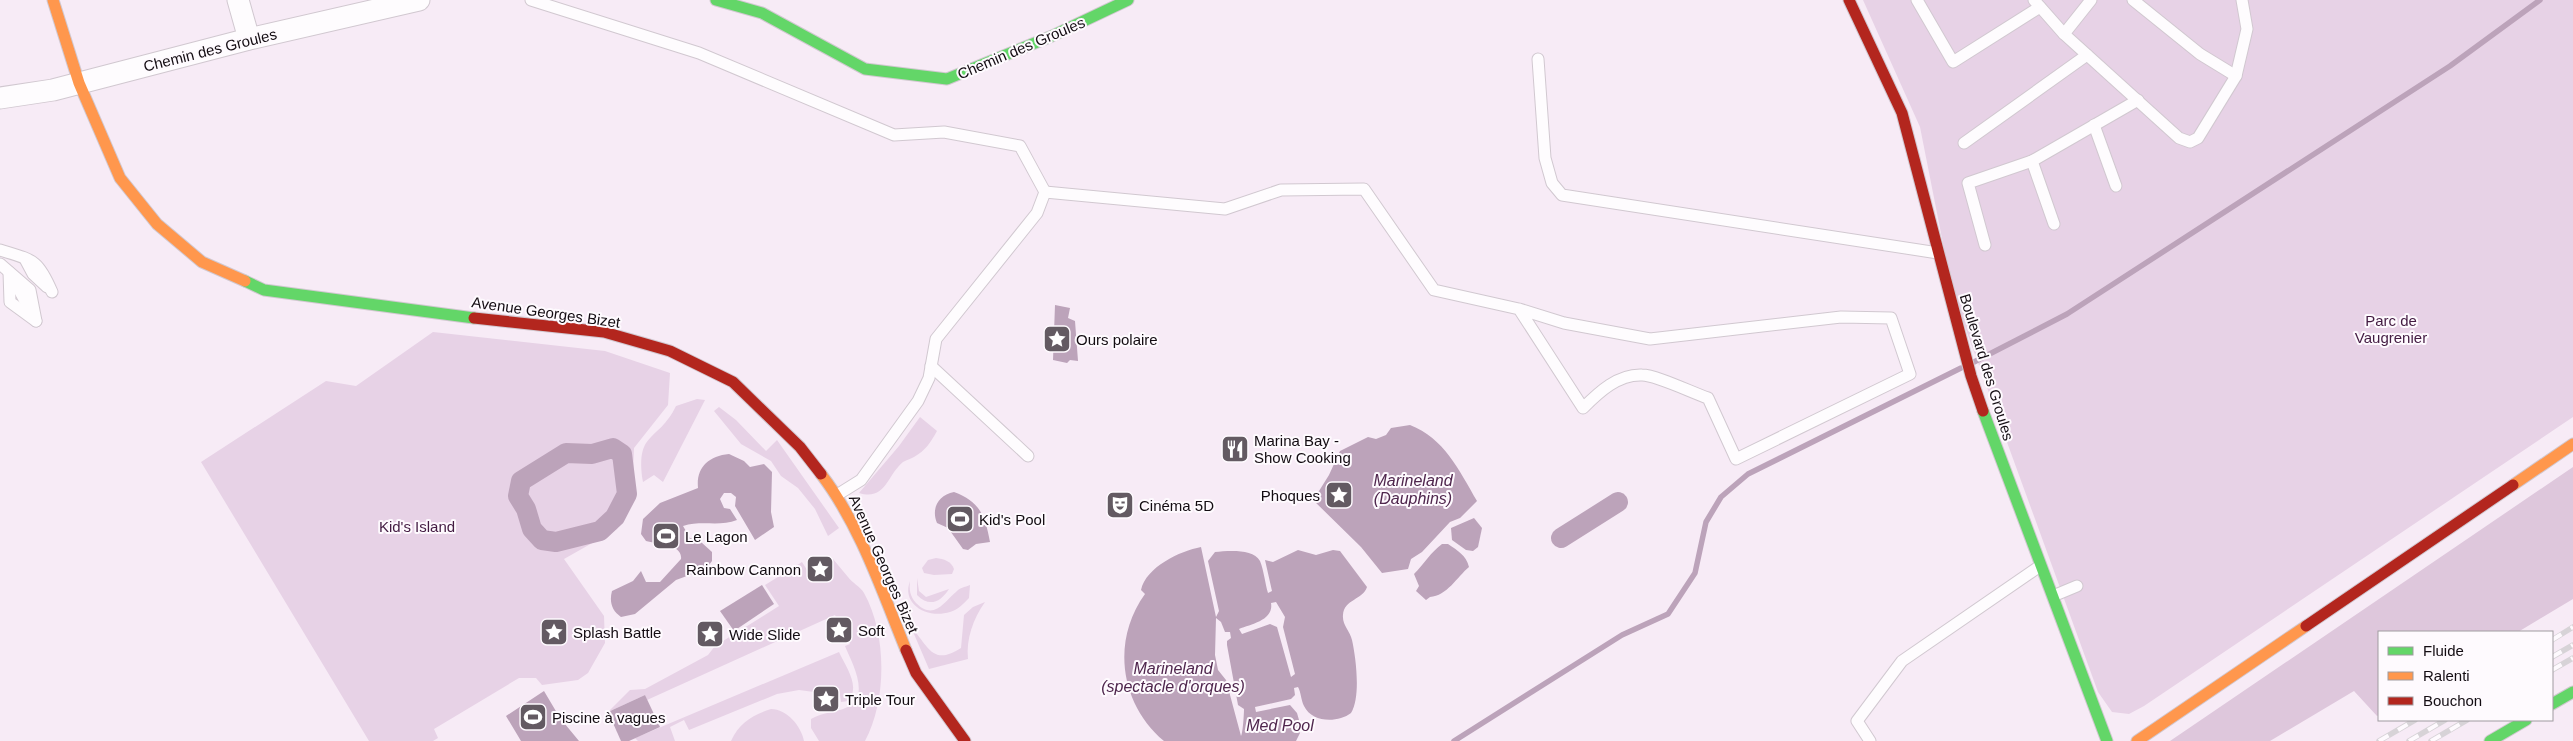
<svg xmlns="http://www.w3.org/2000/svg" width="2573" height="741" font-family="Helvetica,sans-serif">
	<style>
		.green { fill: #e7d2e6 }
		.forest { fill: #dec7dc }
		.water { fill: #bca3ba; fill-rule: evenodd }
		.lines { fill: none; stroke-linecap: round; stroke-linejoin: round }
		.stream { stroke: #bca3ba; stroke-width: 5.5 }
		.canal { stroke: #bca3ba; stroke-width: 20 }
		.lane-casing { stroke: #d1c8d0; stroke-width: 13 }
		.street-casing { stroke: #d1c8d0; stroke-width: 23 }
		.fast-casing { stroke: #d1c8d0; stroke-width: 13 }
		.slow-casing { stroke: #d1c8d0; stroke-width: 13 }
		.jam-casing { stroke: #d1c8d0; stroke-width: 13 }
		.lane { stroke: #fefcfe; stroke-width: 11 }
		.street { stroke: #fefcfe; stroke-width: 21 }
		.fast { stroke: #63d668; stroke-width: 11 }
		.slow { stroke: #ff974d; stroke-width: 11 }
		.jam { stroke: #b3261e; stroke-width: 11 }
		.rail-casing { stroke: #d7d3d7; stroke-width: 5.5 }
		.rail { stroke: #fefafe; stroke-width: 4; stroke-dasharray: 11; stroke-linecap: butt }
		.labels { text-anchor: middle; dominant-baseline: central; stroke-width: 4; stroke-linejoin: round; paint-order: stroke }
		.street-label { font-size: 15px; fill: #130c12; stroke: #fefafe }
		.park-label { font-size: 15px; fill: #431b42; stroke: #fefafe }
		.poi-label { font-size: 15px; fill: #130c12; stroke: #fefafe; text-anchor: start }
		.water-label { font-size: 16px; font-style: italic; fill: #4f264d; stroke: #fefafe }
	</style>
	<rect width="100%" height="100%" fill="#f7ebf6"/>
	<!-- green -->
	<g class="green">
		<path d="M 1863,0 L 2573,0 L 2573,417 L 2144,706 L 2129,714 L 2112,712 L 2098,692 L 1953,294 L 1920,127 Z"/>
		<path d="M 433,332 L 605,351 L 670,373 L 668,405 L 634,448 L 632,500 L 617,529 L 564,559 L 604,616 L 605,643 L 588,673 L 578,680 L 542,685 L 536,678 L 519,678 L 434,729 L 438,738 L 433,741 L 369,741 L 201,462 L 326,381 L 356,386 Z"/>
		<path d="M 697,399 L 705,400 L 663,482 L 654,475 L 643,482 C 635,430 658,443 676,406 Z"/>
		<path d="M 719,407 L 736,420 L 766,451 L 777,440 L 839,528 L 828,536 L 815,509 L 798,488 L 781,476 L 771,461 L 741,444 L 714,411 Z"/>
		<path d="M 920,417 L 937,431 C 931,442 925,451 914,457 C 911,459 906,460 903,462 C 887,475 886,501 859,493 L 899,446 Z"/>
		<path d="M 936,558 C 944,559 951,561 954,569 L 952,574 L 934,575 L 924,573 L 922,568 L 928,560 Z"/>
		<path d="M 833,559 C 838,565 843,571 848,577 C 852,583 860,586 864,593 C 887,634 887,700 865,741 L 819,741 L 811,728 L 811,719 C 822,712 842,712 851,705 C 869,692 851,661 845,646 L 850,644 L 835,615 L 647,700 L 645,695 L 608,712 L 630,690 L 645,689 L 708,655 L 715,646 L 779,606 L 765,585 L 802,562 L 814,581 L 829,572 L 825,565 Z"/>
		<path d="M 917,578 L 919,591 L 926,597 L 949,589 C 940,603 929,607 917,595 Z"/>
		<path d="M 910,581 C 909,590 910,596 916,603 C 934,621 944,602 956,592 C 959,588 965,587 970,585 L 969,598 C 963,604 958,610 950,612 C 928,619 901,605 910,581 Z"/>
		<path d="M 985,602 C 973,619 966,639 968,659 L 929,669 L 911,627 C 928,645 932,667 961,648 L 964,615 L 973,607 Z"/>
		<path d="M 839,652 C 846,667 861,687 848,701 L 841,702 L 839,688 L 814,692 L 799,690 L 777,694 L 689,730 L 684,720 L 670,727 L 675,741 L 638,741 L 635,738 Z"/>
		<path d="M 771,709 C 787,709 801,726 804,741 L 731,741 C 739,723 753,715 771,709 Z"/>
	</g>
	<!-- forest -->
	<path class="forest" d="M 2573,467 L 2573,599 L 2518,632 L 2379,632 L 2379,715 L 2377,716 L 2354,691 L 2270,741 L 2170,741 Z"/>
	<!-- water -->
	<g class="water">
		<path d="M 1055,305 L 1070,308 L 1068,318 L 1075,321 L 1078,361 L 1070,360 L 1067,363 L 1053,360 Z"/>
		<path d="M 1410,425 C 1444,438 1459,470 1477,501 L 1460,518 L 1450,522 L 1422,552 L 1411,559 L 1408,569 L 1382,573 L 1361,547 L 1311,498 L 1319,491 L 1329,475 L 1340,451 L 1368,437 L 1376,439 L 1386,435 L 1391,428 Z"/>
		<path d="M 729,454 L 744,461 L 750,467 L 764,464 L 772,472 L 771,512 L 774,527 L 755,540 L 735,506 L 736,497 L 731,493 L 724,493 L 720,499 L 724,508 L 730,509 L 737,520 C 720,527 701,520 683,526 L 690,538 L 701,542 L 712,552 L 712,561 L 706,569 L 676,580 L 635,614 L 621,617 C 612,611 609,602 612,591 L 633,581 L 641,571 L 646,582 L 660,582 L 681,559 C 683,544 657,544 646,541 L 641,534 L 643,519 L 660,503 L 698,488 C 696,468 708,456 729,454 Z"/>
		<path d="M 954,492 C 980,502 985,515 990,542 L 976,544 L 968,550 L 963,549 L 948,528 L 937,523 C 931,509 938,495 954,492 Z"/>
		<path d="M 1474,518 L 1482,528 L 1478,547 L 1473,551 L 1466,550 L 1452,540 L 1451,528 Z"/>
		<path d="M 1442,544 L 1448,544 C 1458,551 1466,555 1469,567 C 1457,577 1447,596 1430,597 L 1426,600 L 1416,591 L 1419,586 L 1414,574 C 1424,564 1431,552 1442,544 Z"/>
		<path d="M 1201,547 L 1216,617 L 1219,611 L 1208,561 L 1215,552 C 1227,551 1253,548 1260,561 C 1264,571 1265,583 1268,593 L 1272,591 L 1265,560 L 1273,562 L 1298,550 L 1316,555 L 1333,550 L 1340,551 L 1367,587 C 1363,600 1344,599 1343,615 C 1342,625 1350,631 1352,640 C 1356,658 1361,697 1351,713 C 1338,723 1312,723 1304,706 C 1301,700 1301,692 1298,687 L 1294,688 L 1295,695 L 1291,699 L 1255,707 L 1256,712 L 1290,705 L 1297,713 L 1299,720 L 1297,723 L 1300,733 L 1296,741 L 1164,741 C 1120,704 1111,641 1145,594 L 1141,590 C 1146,567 1180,551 1201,547 ZM 1276,602 L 1285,617 L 1283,627 L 1295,674 L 1291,677 L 1277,627 L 1270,624 L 1242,634 L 1239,629 C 1252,624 1274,620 1271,603 ZM 1216,618 L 1221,622 L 1225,632 L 1230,632 L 1231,638 L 1227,641 L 1227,645 L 1238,705 L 1244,709 C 1244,713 1243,733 1241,736 L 1226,680 L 1218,670 L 1215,655 Z"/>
		<path d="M 762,585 L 774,604 L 734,631 L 720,611 Z"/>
		<path d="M 544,691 L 560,718 L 579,741 L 521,741 L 506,716 Z"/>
		<path d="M 645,695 L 660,727 L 629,741 L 621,741 L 608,712 Z"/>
	</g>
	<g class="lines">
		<!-- stream -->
		<g class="stream">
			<path d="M 1974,362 L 2067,314 L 2450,66 L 2540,0"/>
			<path d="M 1454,741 L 1622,635 L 1668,614 L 1695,573 L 1706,522 L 1721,497 L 1748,474 L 1961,368"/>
		</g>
		<!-- canal -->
		<g class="canal">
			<path d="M 613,448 L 622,454 L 627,494 L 615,517 L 600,531 L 556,542 L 542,540 L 532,529 L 526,509 L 518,496 L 521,481 L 566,453 L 592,454 Z"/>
			<path d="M 1561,538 L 1618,502"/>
		</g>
		<!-- lane casing -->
		<g class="lane-casing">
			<g id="lane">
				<path d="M 531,0 L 699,53 L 894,135 L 944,132 L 1020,146 L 1045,192 L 1037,213 L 936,339 L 929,378 L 918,401 L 861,480 L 837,495"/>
				<path d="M 1917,0 L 1953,62 L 2040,7"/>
				<path d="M 2034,0 L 2064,34"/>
				<path d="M 2091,0 L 2064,34 L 2179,138 L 2190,142 L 2198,138 L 2236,76 L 2247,29 L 2242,0"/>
				<path d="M 2133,0 L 2200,54 L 2236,76"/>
				<path d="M 1538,59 L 1545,158 L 1552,183 L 1562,195 L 1938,253"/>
				<path d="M 2094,125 L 2116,186"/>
				<path d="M 1964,143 L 2087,55"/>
				<path d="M 2032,161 L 2054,224"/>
				<path d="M 1045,192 L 1225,209 L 1281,190 L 1364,189 L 1434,290 L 1519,309 L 1564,323 L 1650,339 L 1841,317 L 1891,318 L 1910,374 L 1736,459 L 1708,398 C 1693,393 1656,375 1642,375 C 1618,374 1599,392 1583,408 L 1519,309"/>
				<path d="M 1985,245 L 1968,183 L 2032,161 L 2138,100"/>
				<path d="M 0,250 C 33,260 38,259 52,292"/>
				<path d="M 25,259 L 33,274 L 47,287"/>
				<path d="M 0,264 L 30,290 L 36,321"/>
				<path d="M 9,272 L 10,302 L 36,321"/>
				<path d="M 12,277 L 33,316"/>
				<path d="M 931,366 L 1028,456"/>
				<path d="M 2053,596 L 2077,586"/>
				<path d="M 1870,741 L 1857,721 L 1902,661 L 2040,566"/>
			</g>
		</g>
		<!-- street casing -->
		<g class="street-casing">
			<g id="street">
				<path d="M 238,0 L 249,39"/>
				<path d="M 0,98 L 53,90 L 249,39 L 419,0"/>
			</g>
		</g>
		<!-- fast casing -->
		<g class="fast-casing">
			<g id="fast">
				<path d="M 716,0 L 762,13 L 865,69 L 947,79 L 1052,36 L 1128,0"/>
				<path d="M 245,281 L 264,290 L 474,318"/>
				<path d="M 1983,411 L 2107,741"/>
				<path d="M 2552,704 L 2573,692"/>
				<path d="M 2490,741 L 2526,720"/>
			</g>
		</g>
		<!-- slow casing -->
		<g class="slow-casing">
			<g id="slow">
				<path d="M 53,0 L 79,83 L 120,178 L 157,224 L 202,262 L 245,281"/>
				<path d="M 821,474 C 860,525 882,591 906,650"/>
				<path d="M 2513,485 L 2573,444"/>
				<path d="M 2137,741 L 2306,626"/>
			</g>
		</g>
		<!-- jam casing -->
		<g class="jam-casing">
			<g id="jam">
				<path d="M 1849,0 L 1902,113 L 1971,376 L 1983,411"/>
				<path d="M 474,318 L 604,332 L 670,351 L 733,382 L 800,447 L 821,474"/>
				<path d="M 2306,626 L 2513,485"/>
				<path d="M 906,650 L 916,673 L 965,741"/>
			</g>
		</g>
		<!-- lane -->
		<use href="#lane" class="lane"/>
		<!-- street -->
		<use href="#street" class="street"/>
		<!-- fast -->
		<use href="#fast" class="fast"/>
		<!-- slow -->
		<use href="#slow" class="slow"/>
		<!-- jam -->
		<use href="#jam" class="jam"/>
		<!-- rail casing -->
		<g class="rail-casing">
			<g id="rail">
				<path d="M 2552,640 L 2573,627"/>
				<path d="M 2552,657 L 2573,645"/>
				<path d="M 2552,670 L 2573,658"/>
				<path d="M 2379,741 L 2415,720"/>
				<path d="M 2409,741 L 2445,720"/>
				<path d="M 2431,741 L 2467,720"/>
			</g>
		</g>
		<!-- rail -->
		<use href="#rail" class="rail"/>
	</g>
	<!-- icons -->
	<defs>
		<g id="sight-square" transform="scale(1.4375)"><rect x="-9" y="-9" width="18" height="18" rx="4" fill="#635a62" stroke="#fefafe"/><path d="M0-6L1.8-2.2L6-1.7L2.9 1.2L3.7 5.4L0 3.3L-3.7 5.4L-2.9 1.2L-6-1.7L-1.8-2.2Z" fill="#fff"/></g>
		<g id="restaurant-square" transform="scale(1.4375)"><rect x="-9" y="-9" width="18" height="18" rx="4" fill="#635a62" stroke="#fefafe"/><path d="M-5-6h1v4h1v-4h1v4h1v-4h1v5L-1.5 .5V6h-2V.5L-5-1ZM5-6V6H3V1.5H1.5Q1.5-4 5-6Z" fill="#fff"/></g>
		<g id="theatre-square" transform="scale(1.4375)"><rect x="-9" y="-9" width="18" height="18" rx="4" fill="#635a62" stroke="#fefafe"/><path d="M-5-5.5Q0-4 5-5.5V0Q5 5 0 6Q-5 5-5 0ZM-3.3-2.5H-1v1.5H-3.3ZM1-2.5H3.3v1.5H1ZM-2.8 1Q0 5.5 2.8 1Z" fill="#fff"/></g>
		<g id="stadium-square" transform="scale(1.4375)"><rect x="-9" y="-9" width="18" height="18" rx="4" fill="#635a62" stroke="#fefafe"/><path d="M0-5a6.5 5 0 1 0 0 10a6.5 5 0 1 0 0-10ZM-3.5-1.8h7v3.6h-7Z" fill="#fff"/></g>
	</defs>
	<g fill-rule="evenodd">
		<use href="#sight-square" x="1057" y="339"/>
		<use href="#restaurant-square" x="1235" y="449"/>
		<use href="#sight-square" x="1339" y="495"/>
		<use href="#theatre-square" x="1120" y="505"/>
		<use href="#stadium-square" x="960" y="519"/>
		<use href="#stadium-square" x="666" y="536"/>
		<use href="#sight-square" x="820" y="569"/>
		<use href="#sight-square" x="839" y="630"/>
		<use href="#sight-square" x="554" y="632"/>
		<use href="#sight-square" x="710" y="634"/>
		<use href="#sight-square" x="826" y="699"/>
		<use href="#stadium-square" x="533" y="717"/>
	</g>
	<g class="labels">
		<!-- street labels -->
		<g class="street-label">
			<text transform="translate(1021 48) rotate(-23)">Chemin des Groules</text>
			<text transform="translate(210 50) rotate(-14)">Chemin des Groules</text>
			<text transform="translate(546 312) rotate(8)">Avenue Georges Bizet</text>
			<text transform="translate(1987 367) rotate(73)">Boulevard des Groules</text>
			<text transform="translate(884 564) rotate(66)">Avenue Georges Bizet</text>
		</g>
		<!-- park labels -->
		<g class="park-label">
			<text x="2391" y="320">Parc de<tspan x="2391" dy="17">Vaugrenier</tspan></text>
			<text x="417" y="526">Kid's Island</text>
		</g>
		<!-- poi labels -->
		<g class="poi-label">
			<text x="1076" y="339">Ours polaire</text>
			<text x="1254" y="440">Marina Bay -<tspan x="1254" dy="17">Show Cooking</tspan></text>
			<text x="1320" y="495" text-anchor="end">Phoques</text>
			<text x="1139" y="505">Cinéma 5D</text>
			<text x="979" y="519">Kid's Pool</text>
			<text x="685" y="536">Le Lagon</text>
			<text x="801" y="569" text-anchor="end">Rainbow Cannon</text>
			<text x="858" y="630">Soft</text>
			<text x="573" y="632">Splash Battle</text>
			<text x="729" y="634">Wide Slide</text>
			<text x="845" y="699">Triple Tour</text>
			<text x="552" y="717">Piscine à vagues</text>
		</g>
		<!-- water labels -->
		<g class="water-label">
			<text x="1413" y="480">Marineland<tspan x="1413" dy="18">(Dauphins)</tspan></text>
			<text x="1173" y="668">Marineland<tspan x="1173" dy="18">(spectacle d'orques)</tspan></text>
			<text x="1280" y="725">Med Pool</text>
		</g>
	</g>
	<!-- legend -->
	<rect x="2378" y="631" width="175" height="90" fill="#fefafe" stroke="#a09ba0"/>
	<rect x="2388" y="647" width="25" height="8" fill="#63d668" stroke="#a09ba0"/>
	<text x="2423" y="656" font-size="15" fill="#130c12">Fluide</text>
	<rect x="2388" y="672" width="25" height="8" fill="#ff974d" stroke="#a09ba0"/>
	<text x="2423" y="681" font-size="15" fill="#130c12">Ralenti</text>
	<rect x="2388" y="697" width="25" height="8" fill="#b3261e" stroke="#a09ba0"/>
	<text x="2423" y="706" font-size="15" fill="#130c12">Bouchon</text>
</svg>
